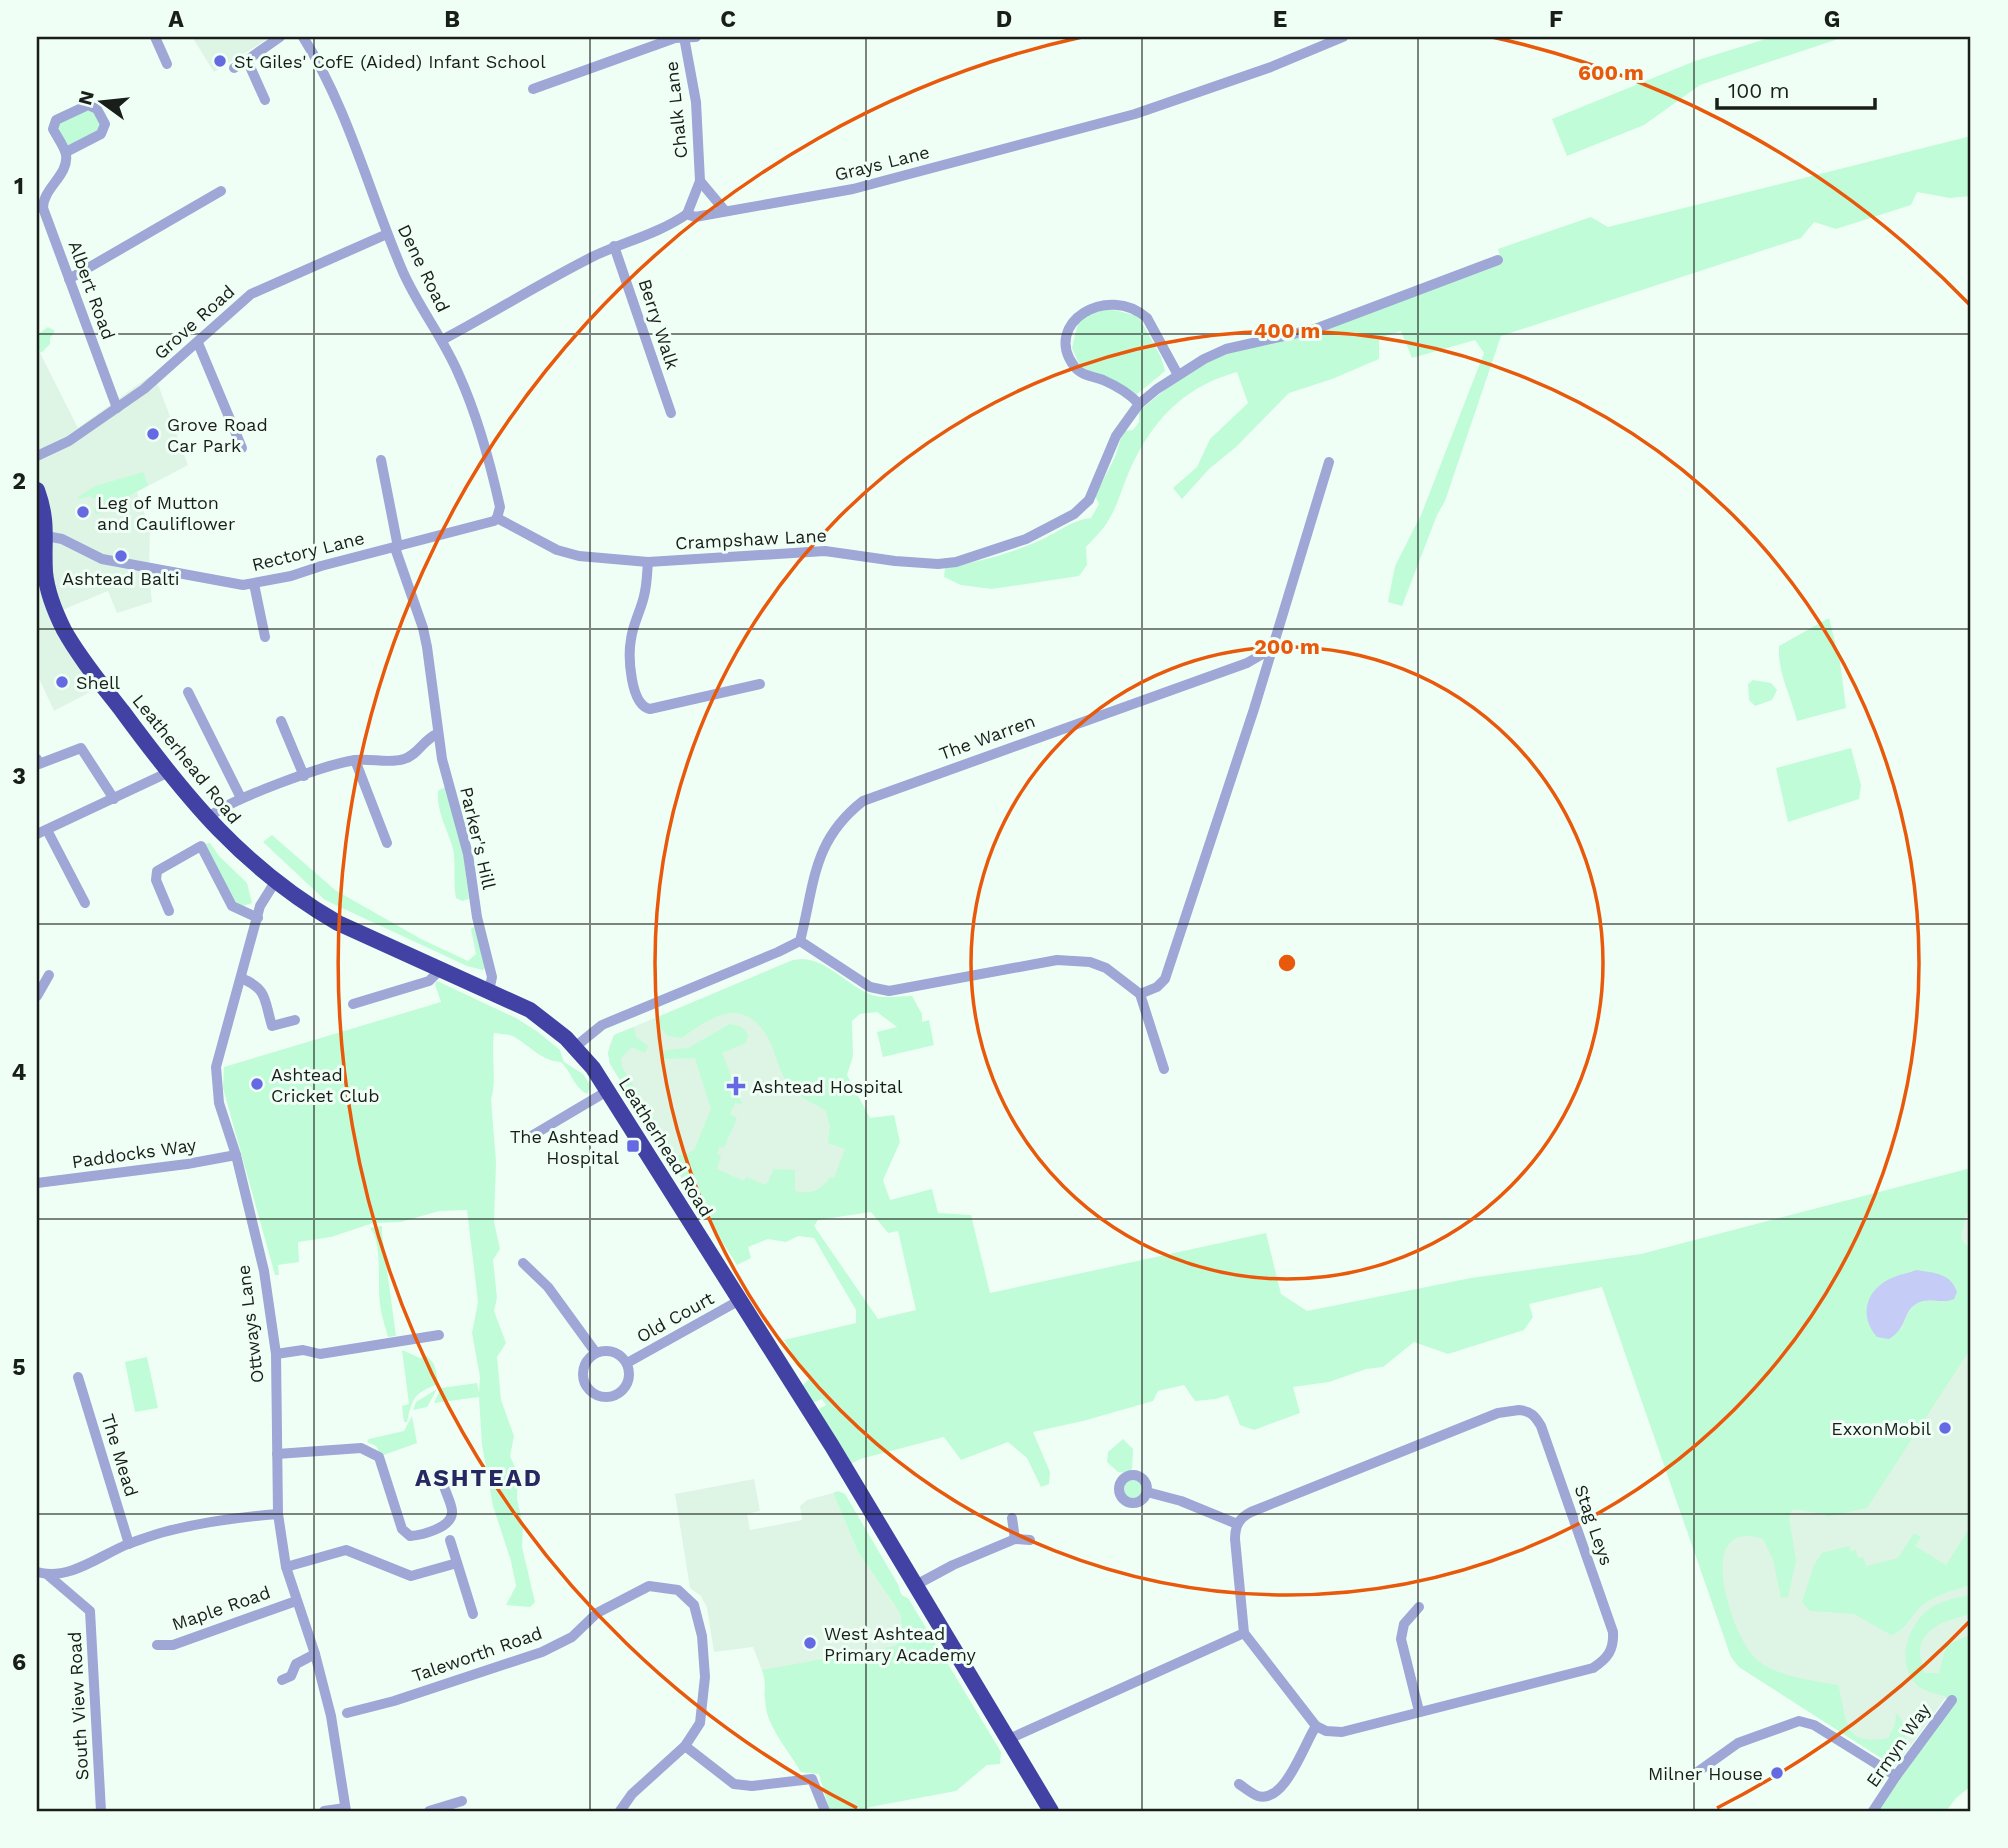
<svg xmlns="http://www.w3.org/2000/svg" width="2008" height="1848" font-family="'Work Sans',sans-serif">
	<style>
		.built { fill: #def5e6 }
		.green { fill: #c0fcd7; fill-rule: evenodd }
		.water { fill: #c5ccf5 }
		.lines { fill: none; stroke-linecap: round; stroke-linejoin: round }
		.minor { stroke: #9fa7d7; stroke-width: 10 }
		.highway { stroke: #4242a5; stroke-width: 16 }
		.grid { fill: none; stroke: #191e1b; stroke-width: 2; stroke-opacity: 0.55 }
		.ring { fill: none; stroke: #e8590c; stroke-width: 3.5 }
		.poi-dot { fill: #656ae2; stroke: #f0fff5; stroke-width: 2.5 }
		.labels { text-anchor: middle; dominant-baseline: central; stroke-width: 6; stroke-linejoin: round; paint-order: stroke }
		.poi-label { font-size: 18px; fill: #191e1b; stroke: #f0fff5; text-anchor: start }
		.street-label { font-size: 18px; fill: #191e1b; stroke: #f0fff5 }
		.district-label { font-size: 24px; font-weight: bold; letter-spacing: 2px; fill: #272862; stroke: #f0fff5 }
		.centre { fill: #e8590c; stroke: #f0fff5; stroke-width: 3.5 }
		.ring-label { font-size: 21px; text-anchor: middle; font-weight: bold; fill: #e8590c; stroke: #f0fff5; stroke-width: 6; stroke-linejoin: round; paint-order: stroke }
		.neatline { fill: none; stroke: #191e1b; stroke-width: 2.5 }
		.grid-label { font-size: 23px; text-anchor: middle; font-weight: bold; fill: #191e1b }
	</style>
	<rect width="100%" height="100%" fill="#f0fff5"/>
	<!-- built -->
	<g class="built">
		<path d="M 192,37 L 271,37 L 214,72 Z"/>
		<path d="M 37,347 L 78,428 L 150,376 L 159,387 L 188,465 L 137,492 L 150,530 L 149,574 L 152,602 L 117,613 L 108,591 L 60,611 L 101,690 L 92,691 L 54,711 L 37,674 Z"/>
		<path d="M 793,960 L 890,1200 L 718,1237 L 610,1064 L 608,1053 L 610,1044 L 614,1035 Z"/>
		<path d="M 1971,1202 L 1971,1663 L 1895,1767 L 1739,1667 L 1731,1657 L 1602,1287 Z"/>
		<path d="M 754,1479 L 760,1511 L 747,1514 L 750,1530 L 802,1520 L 800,1506 L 807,1500 L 833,1493 L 858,1552 L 900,1613 L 903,1638 L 830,1811 L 819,1774 L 801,1772 L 769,1719 L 764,1694 L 766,1681 L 753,1647 L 714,1652 L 707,1608 L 701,1596 L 690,1588 L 675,1494 Z"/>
	</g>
	<!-- green -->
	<g class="green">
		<path d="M 1772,37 L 1844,37 L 1700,85 L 1644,125 L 1567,156 L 1552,119 L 1695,61 Z"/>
		<path d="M 88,110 L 96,113 L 101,123 L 97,132 L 67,146 L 57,130 L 60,123 Z"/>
		<path d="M 1971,136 L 1971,196 L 1950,198 L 1917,192 L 1911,205 L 1836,229 L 1814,222 L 1801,238 L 1501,336 L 1445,501 L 1437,515 L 1402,606 L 1388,602 L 1395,566 L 1421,515 L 1484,353 L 1475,340 L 1412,358 L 1401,331 L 1379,338 L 1379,359 L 1332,379 L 1289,393 L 1236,447 L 1209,469 L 1182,499 L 1173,488 L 1197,467 L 1210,439 L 1248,403 L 1237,372 C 1189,385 1157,415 1135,459 C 1123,481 1119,507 1104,527 C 1099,534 1092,540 1086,547 L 1087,565 L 1079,576 L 992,589 L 961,585 L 944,577 L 945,568 C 978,562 1010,554 1041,540 C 1059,532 1071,520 1091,518 L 1099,504 L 1095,496 L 1115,457 L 1123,431 L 1133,430 L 1139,422 L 1139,411 L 1182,376 L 1217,357 L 1502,263 L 1498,249 L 1591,217 L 1608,227 Z"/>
		<path d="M 1102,307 L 1138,316 L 1161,357 L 1165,371 L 1137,394 L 1080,366 L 1072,348 L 1079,319 Z"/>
		<path d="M 48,327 L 55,331 L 50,338 L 50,344 L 41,353 L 37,347 L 37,335 Z"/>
		<path d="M 143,472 L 148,485 L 96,515 L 94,509 L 102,506 L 99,497 L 92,499 L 91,496 L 79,499 L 78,497 L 95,486 Z"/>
		<path d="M 1829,618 L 1840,662 L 1846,708 L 1797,721 C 1791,696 1777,672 1779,646 Z"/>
		<path d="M 1753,680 L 1771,683 L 1777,690 L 1772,700 L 1755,706 L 1749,700 L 1748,684 Z"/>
		<path d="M 1851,748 L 1861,785 L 1859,799 L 1788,822 L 1776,768 Z"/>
		<path d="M 445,787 L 462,844 L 469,899 L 462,901 L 456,898 C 453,882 456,863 453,849 C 448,830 436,811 438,791 Z"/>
		<path d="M 272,835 L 335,890 L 421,939 L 468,961 L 476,954 L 471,929 L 475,926 L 486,967 L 483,970 L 467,966 L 325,900 L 263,842 Z"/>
		<path d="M 210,843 L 219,856 L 247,883 L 252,903 L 243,906 L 234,903 L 205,844 Z"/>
		<path d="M 802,959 C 829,960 847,986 872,995 C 883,999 900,996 912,996 L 922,1014 L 922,1022 L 929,1020 L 934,1045 L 883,1057 L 877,1032 L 897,1027 L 877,1012 L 860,1014 L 852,1021 L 853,1056 L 847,1075 L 870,1118 L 894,1115 L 900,1142 L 883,1180 L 890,1200 L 932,1189 L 938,1213 L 971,1215 L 990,1293 L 1266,1233 L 1281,1294 L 1307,1311 L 1471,1278 L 1641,1254 L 1971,1168 L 1971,1213 L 1966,1213 L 1961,1238 L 1971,1251 L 1971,1348 L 1867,1508 L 1826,1517 L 1825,1513 C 1811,1514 1804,1509 1792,1510 L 1789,1517 L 1796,1561 L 1788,1597 L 1781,1598 L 1773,1559 L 1763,1539 C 1692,1516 1731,1636 1756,1659 C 1774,1676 1814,1681 1838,1685 C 1848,1718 1840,1747 1888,1738 L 1895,1725 L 1896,1713 L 1901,1718 L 1907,1743 L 1892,1765 L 1739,1667 L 1731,1657 L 1602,1287 L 1529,1304 L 1533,1317 L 1524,1330 L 1448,1354 L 1414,1342 L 1383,1367 L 1366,1369 L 1329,1382 L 1293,1387 L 1300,1413 L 1254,1430 L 1240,1425 L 1228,1395 L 1216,1399 L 1195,1401 L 1184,1385 L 1158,1391 L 1153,1401 L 1083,1421 L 1033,1432 L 1050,1472 L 1049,1484 L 1041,1487 L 1027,1458 L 1008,1442 L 961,1460 L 944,1437 L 860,1459 L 851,1464 L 818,1413 L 819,1409 L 826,1405 L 822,1399 L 812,1403 L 802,1386 L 809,1379 L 784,1340 L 856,1323 L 856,1310 L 814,1238 L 798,1236 L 786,1242 L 768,1239 L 748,1247 L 751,1258 L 737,1265 L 610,1064 L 608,1053 L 614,1035 L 634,1027 L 636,1037 L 648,1046 L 645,1053 L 632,1047 L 621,1058 L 622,1067 L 677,1155 L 684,1155 L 694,1150 L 711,1109 L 695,1058 L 661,1059 L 665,1050 L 688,1048 L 730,1024 L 742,1027 L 748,1035 L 746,1043 L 722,1053 L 742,1103 L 742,1105 L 735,1103 L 730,1114 L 737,1118 L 724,1148 L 720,1147 L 717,1153 L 721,1156 L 717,1169 L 744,1181 L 746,1177 L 766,1185 L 774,1169 L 795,1170 L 795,1191 C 812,1195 820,1190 831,1177 L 834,1178 L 845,1149 L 828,1143 L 830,1127 L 826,1111 C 816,1104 802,1099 794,1091 C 777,1074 777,1051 765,1033 C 740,996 709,1018 682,1038 L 668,1036 L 659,1026 L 658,1017 L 793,960 ZM 871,1212 L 888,1233 L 898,1231 L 916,1310 L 878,1319 L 814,1226 L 818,1220 ZM 1916,1270 L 1945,1303 C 1916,1296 1910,1305 1901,1331 L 1893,1277 Z"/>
		<path d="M 437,981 L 516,1018 L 538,1032 L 560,1050 L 564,1062 L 583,1074 L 591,1086 L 587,1094 C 573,1086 572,1073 561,1062 C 542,1061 531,1047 516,1038 C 510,1034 501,1034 494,1033 C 491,1054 497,1083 491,1099 L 496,1162 L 494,1222 L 500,1249 L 493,1260 L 497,1298 L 494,1311 L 506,1343 L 497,1357 L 501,1400 L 514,1436 L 510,1456 L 518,1474 L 517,1499 L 523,1525 L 522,1547 L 535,1602 L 530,1607 L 506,1605 L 516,1586 L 511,1561 L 493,1506 L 482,1445 L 479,1397 L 434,1403 L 441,1388 L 477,1383 L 479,1392 L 480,1377 L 472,1333 L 478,1302 L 467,1210 L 439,1211 L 401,1222 L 373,1223 L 331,1237 L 298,1242 L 299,1262 L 278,1265 L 279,1275 L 275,1275 L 223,1088 L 224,1067 L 441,1002 L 435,984 Z"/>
		<path d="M 382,1226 L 382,1233 L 396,1336 L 388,1337 C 385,1326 381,1315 380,1304 C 377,1284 383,1242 370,1228 Z"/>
		<path d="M 402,1350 L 420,1358 L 427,1356 L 434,1364 L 438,1381 L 438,1384 C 413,1394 413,1397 407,1422 L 404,1422 L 402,1406 L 409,1404 Z"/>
		<path d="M 147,1357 L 158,1408 L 135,1412 L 125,1362 Z"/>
		<path d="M 437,1389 L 427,1407 L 413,1410 L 416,1402 Z"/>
		<path d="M 412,1416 L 417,1443 L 381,1456 L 376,1446 L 367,1442 L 369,1439 L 404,1431 Z"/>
		<path d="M 1123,1439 L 1133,1449 L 1132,1469 L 1128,1473 L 1118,1472 L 1107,1462 L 1108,1452 Z"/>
		<circle cx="1133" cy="1489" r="9"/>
		<path d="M 838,1491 L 845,1494 L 899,1586 C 900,1593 901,1596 908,1598 L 1001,1752 L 1000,1764 L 987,1765 L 956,1791 L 870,1807 L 863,1811 L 830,1811 L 819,1774 L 801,1772 C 791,1755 776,1737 769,1719 C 762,1702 768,1686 762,1670 L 895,1646 L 903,1638 L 900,1613 L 858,1552 L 833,1493 Z"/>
		<path d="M 1971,1526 L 1971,1585 C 1954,1590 1938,1594 1924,1604 C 1912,1613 1906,1631 1891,1635 L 1854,1614 L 1810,1611 L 1802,1602 L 1814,1565 L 1822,1553 L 1849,1546 L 1851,1551 L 1856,1550 L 1858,1558 L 1863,1557 L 1866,1566 L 1898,1558 L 1914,1533 L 1921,1537 L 1915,1546 L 1946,1565 Z"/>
		<path d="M 1971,1595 L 1971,1614 C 1952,1619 1921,1626 1920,1651 C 1920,1657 1923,1666 1924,1673 L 1939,1673 L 1946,1646 L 1971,1634 L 1971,1786 L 1956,1798 L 1946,1811 L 1877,1811 L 1951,1708 L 1945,1696 C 1935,1694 1922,1691 1915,1683 C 1896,1661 1908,1625 1929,1609 C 1940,1601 1958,1597 1971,1595 Z"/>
	</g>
	<!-- water -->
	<path class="water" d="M 1916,1270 C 1934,1273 1951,1273 1957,1292 L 1954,1299 C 1941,1305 1928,1296 1916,1304 C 1902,1313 1908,1327 1889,1339 L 1877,1337 C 1858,1315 1866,1288 1894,1277 C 1901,1274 1909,1273 1916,1270 Z"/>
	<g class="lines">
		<!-- minor -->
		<g class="minor">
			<path d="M 155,37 L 167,64"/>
			<path d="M 303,37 C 349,110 369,193 403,272 C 419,308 444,339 459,375 C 478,417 490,462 500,507 L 497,518"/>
			<path d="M 684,37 L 696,102 L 700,181 L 687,214"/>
			<path d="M 234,68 L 247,60"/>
			<path d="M 533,89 L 675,38 L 696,37"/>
			<path d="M 265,100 L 247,60 L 280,37"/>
			<path d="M 66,152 L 101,134 L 105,124 L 97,109 L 88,105 L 56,120 L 53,129 C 57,137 65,147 66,155 C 69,175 43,188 43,208 L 117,408"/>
			<path d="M 700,181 L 725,211"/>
			<path d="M 687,214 L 695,217 L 853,189 L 1135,114 L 1271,67 L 1343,37"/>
			<path d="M 614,246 L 671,413"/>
			<path d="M 69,279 L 221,191"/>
			<path d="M 442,340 C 493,313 542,282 594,256 C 624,242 660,233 687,214"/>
			<path d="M 198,343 L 242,448"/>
			<path d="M 1139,404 C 1129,393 1117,386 1103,380 C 1093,376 1081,376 1074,366 C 1042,323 1108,283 1147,318 L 1178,375"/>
			<path d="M 37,456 L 69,441 L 144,389 L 251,294 L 387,234"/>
			<path d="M 381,460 L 398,547"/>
			<path d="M 497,518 L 557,550 L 579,556 L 648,562 L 825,551 L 895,561 L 938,564 L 956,562 L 1026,539 L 1074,514 L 1089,500 L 1116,436 L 1139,404 L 1157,389 L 1204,359 L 1226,349 L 1315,329 L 1498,260"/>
			<path d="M 46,536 L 62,539 L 102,559 L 243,585 L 291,576 L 321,566 L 494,521 L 497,518"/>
			<path d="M 395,548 L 423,628 L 427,647 L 442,759 L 468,854 L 477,917 L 492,977 L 489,991"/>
			<path d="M 648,562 C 647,573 647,585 644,596 C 641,610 633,624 631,639 C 628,656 630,705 650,709 L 760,684"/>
			<path d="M 254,584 L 265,637"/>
			<path d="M 188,692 L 241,798"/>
			<path d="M 281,721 L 304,776"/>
			<path d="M 37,759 L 39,764 L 81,748 L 114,799"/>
			<path d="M 355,760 L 387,843"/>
			<path d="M 207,819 C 224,801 329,763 356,760 C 371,758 389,764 404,759 C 418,755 424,739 437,734"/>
			<path d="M 47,830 L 85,903"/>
			<path d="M 37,834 L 169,772"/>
			<path d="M 275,882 L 260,906 L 216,1067 L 219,1103 L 236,1155 L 264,1271 L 276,1354 L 278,1514 L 286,1567 L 315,1654 L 331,1716 L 346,1811"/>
			<path d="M 169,911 L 156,880 L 157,871 L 201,846 L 232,906 L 258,918"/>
			<path d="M 800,941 L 870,987 L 889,991 L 1057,960 L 1090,962 L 1106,968 L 1140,994 L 1164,1069"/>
			<path d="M 241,978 C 268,989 264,1000 272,1026 L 295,1020"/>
			<path d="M 1140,994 L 1157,987 L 1165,979 L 1254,709 L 1329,462"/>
			<path d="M 37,996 L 49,975"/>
			<path d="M 353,1004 L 429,981 L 441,969"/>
			<path d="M 575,1047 L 602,1025 L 778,952 L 800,941 C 815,883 812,841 863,801 L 1247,663 L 1271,649"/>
			<path d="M 528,1138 L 609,1090"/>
			<path d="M 37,1183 L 187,1164 L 236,1155"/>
			<path d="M 523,1263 L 548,1287 L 596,1353"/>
			<circle cx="606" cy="1374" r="23"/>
			<path d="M 276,1354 L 303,1350 L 320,1354 L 439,1335"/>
			<path d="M 627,1363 L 740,1300"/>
			<path d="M 78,1377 L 129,1544"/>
			<path d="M 1519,1410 C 1531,1411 1535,1416 1541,1426 L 1613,1632 C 1614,1650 1608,1658 1593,1668 L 1342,1732 L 1326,1731 L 1316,1726 L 1244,1633 L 1235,1539 C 1235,1526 1239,1518 1251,1512 L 1498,1413 Z"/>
			<path d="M 277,1454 L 361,1448 L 379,1457 L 402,1529 L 410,1536 C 422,1535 451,1528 452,1513 C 453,1506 446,1494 444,1486"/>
			<circle cx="1133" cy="1489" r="14"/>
			<path d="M 1147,1492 L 1181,1501 L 1237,1524"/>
			<path d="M 1012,1518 L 1015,1539 L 1030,1540"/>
			<path d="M 450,1540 L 473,1614"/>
			<path d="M 286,1567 L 346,1550 L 411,1576 L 457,1563"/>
			<path d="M 37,1572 C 69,1581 99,1556 128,1544 C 140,1540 152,1535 164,1532 C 201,1522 240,1517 278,1514"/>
			<path d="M 49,1576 L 90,1611 L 101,1811"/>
			<path d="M 914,1586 L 953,1565 L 1015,1539"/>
			<path d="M 1419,1607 L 1404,1624 L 1401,1639 L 1419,1711"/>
			<path d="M 157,1645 L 173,1645 L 296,1601"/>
			<path d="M 282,1680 L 291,1676 L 296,1664 L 315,1654"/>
			<path d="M 347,1713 L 394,1701 L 542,1652 L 572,1637 L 597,1613 L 649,1586 L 678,1590 L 694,1605 L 702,1636 L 705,1677 L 700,1723 L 685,1746 L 632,1794 L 620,1811"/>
			<path d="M 1009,1739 L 1244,1633"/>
			<path d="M 685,1746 L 734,1784 L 752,1786 L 812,1779 L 825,1811"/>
			<path d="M 1696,1773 L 1738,1743 L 1799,1721 L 1814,1725 L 1896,1776"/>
			<path d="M 1239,1784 C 1245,1788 1252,1794 1258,1796 C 1285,1804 1304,1744 1316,1726"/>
			<path d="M 324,1811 L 345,1808"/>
			<path d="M 429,1811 L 462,1801"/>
			<path d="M 1873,1811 L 1896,1776 L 1952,1700"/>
		</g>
		<!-- highway -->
		<path class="highway" d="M 37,490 C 49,523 43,540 45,572 C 47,593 55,612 64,630 C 80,659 103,686 123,712 C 187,799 243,868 338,923 L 530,1010 L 566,1038 L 593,1068 L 832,1446 L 1051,1811"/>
	</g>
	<!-- grid -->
	<path class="grid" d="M 314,37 L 314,1811M 590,37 L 590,1811M 866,37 L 866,1811M 1142,37 L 1142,1811M 1418,37 L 1418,1811M 1694,37 L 1694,1811M 37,334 L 1971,334M 37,629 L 1971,629M 37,924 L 1971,924M 37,1219 L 1971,1219M 37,1514 L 1971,1514"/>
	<!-- distance rings -->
	<g class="ring">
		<circle cx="1287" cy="963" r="316"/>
		<circle cx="1287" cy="963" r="632"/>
		<path d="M1969 1622A948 948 0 0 1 1717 1808M857 1808A948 948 0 0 1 1082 37M1492 37A948 948 0 0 1 1969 304"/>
	</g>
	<!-- markers -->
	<g class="poi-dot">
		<circle cx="220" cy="61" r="7"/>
		<circle cx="153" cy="434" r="7"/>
		<circle cx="83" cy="512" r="7"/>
		<circle cx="121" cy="556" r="7"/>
		<circle cx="62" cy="682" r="7"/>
		<circle cx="257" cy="1084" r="7"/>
		<path d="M732.5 1075.5h7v7h7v7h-7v7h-7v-7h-7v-7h7z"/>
		<rect x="626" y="1139" width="14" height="14" rx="3.5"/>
		<circle cx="1945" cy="1428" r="7"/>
		<circle cx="810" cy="1643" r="7"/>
		<circle cx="1777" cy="1773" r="7"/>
	</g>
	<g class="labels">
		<!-- poi labels -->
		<g class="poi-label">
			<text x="234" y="61">St Giles' CofE (Aided) Infant School</text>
			<text x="167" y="424">Grove Road<tspan x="167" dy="21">Car Park</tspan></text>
			<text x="97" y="502">Leg of Mutton<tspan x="97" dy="21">and Cauliflower</tspan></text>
			<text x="121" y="578" text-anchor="middle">Ashtead Balti</text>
			<text x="76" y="682">Shell</text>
			<text x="271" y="1074">Ashtead<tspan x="271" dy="21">Cricket Club</tspan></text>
			<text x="752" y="1086">Ashtead Hospital</text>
			<text x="619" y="1136" text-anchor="end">The Ashtead<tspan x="619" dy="21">Hospital</tspan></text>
			<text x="1931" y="1428" text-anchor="end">ExxonMobil</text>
			<text x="824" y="1633">West Ashtead<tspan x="824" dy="21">Primary Academy</tspan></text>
			<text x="1763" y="1773" text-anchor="end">Milner House</text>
		</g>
		<!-- street labels -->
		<g class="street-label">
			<text transform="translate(676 110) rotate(-96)">Chalk Lane</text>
			<text transform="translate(882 163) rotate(-14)">Grays Lane</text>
			<text transform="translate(424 268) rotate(64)">Dene Road</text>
			<text transform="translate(92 290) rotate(70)">Albert Road</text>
			<text transform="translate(194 322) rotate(-42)">Grove Road</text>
			<text transform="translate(659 324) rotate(72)">Berry Walk</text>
			<text transform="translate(751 539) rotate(-3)">Crampshaw Lane</text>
			<text transform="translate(308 551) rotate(-14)">Rectory Lane</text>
			<text transform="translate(987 737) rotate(-20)">The Warren</text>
			<text transform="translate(187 759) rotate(51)">Leatherhead Road</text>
			<text transform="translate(478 838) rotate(77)">Parker's Hill</text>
			<text transform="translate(666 1147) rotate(58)">Leatherhead Road</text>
			<text transform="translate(134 1153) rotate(-8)">Paddocks Way</text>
			<text transform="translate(675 1317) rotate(-29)">Old Court</text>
			<text transform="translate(250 1324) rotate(-97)">Ottways Lane</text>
			<text transform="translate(120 1455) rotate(73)">The Mead</text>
			<text transform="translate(1594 1525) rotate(71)">Stag Leys</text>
			<text transform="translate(221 1608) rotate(-19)">Maple Road</text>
			<text transform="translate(477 1654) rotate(-19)">Taleworth Road</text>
			<text transform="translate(78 1706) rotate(-93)">South View Road</text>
			<text transform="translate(1898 1745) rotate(-55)">Ermyn Way</text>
		</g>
		<!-- district labels -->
		<g class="district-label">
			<text x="479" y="1478">ASHTEAD</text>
		</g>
	</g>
	<circle cx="1287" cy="963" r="10" class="centre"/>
	<g class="ring-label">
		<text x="1611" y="80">600 m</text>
		<text x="1287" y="338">400 m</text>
		<text x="1287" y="654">200 m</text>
	</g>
	<!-- border -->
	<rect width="2008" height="1848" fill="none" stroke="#f0fff5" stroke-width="77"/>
	<!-- north arrow -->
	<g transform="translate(102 102) rotate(285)" stroke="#f0fff5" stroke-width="5" paint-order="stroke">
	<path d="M0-5L12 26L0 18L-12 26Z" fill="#191e1b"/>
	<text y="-10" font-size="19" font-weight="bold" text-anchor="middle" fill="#191e1b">N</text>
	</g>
	<!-- scale -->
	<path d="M1717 98v10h158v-10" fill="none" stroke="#191e1b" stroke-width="3.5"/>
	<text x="1728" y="98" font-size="21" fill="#191e1b" stroke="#f0fff5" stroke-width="5" paint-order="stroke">100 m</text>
	<rect x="38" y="38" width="1931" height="1772" class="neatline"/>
	<g class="grid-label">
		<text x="176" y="27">A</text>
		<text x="452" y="27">B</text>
		<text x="728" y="27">C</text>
		<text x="1004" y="27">D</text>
		<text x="1280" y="27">E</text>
		<text x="1556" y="27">F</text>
		<text x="1832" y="27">G</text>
		<text x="19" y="194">1</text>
		<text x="19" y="489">2</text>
		<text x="19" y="784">3</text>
		<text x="19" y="1080">4</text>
		<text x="19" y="1375">5</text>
		<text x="19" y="1670">6</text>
	</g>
</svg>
